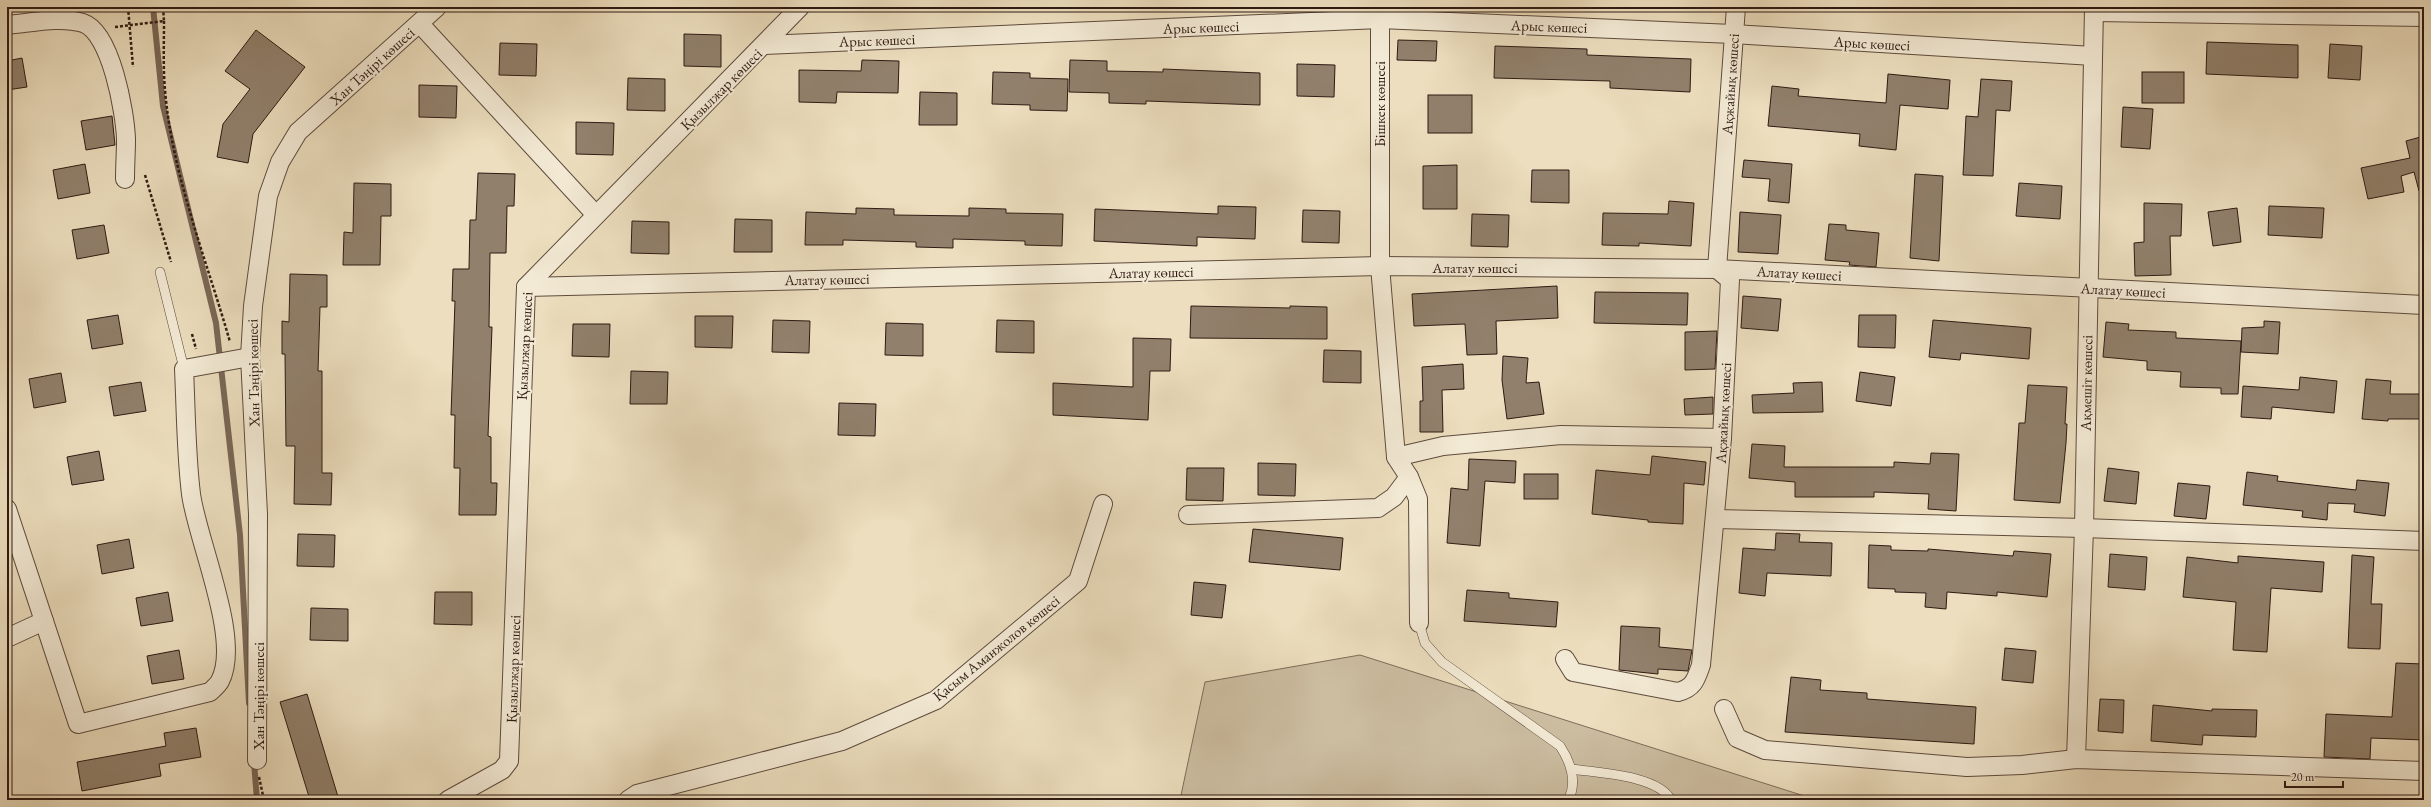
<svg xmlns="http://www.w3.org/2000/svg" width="2431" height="807" font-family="'EB Garamond',serif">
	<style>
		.green { fill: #ccbda1; stroke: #7e6c5a }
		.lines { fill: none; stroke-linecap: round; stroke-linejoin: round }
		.stream { stroke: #7a6757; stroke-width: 6 }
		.building { fill: #91806c; stroke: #2f1a13 }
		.service-casing { stroke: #5e4b3e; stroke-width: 10 }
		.minor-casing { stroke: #5e4b3e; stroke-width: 20 }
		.path { stroke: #2f1a13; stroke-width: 2.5; stroke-dasharray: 3 2; stroke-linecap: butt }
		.service { stroke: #f3ead5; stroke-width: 9 }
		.minor { stroke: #f3ead5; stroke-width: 18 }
		.labels { text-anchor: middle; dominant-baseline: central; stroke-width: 4; stroke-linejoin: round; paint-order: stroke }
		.street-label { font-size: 15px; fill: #2f1a13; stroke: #f3ead5 }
	</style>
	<rect width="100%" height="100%" fill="#ecdebe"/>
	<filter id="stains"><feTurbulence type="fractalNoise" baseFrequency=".005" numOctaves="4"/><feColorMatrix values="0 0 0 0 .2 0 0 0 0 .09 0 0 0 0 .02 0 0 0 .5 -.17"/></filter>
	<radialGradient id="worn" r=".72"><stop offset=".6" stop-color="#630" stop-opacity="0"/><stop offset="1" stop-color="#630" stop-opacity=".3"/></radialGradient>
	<!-- green -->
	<path class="green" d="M 1360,655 L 1817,800 L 1180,800 L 1205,682 Z"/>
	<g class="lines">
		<!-- stream -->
		<g class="stream">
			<path d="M 153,7 L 163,106 L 216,323 L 240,535 L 249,703"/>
			<path d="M 254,762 L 257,800"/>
		</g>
	</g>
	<!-- building -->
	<g class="building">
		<path d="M 256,30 L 305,67 L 253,134 L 248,163 L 217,157 L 223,124 L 250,89 L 225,71 Z"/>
		<path d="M 684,34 L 721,35 L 721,67 L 684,66 Z"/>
		<path d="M 1398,40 L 1437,41 L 1436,61 L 1397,60 Z"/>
		<path d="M 2207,42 L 2298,45 L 2298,78 L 2206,74 Z"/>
		<path d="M 500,43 L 537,44 L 536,76 L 499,75 Z"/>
		<path d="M 2330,44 L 2362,46 L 2360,80 L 2328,78 Z"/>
		<path d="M 1495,46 L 1587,49 L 1587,55 L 1691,59 L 1690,92 L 1610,88 L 1610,81 L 1494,78 Z"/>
		<path d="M 22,58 L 27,87 L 7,90 L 7,61 Z"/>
		<path d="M 862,60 L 899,61 L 898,93 L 837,92 L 836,103 L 799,102 L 799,70 L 861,71 Z"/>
		<path d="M 1070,60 L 1107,61 L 1107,71 L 1163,72 L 1163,69 L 1260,73 L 1260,105 L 1146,101 L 1146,104 L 1109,103 L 1109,93 L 1069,92 Z"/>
		<path d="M 1297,64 L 1335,65 L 1334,97 L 1297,96 Z"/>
		<path d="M 993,72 L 1030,73 L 1030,78 L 1068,79 L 1067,111 L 1030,110 L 1030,105 L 992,104 Z"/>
		<rect x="2142" y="72" width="42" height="31"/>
		<path d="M 1888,74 L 1950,80 L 1948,109 L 1900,105 L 1896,150 L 1859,146 L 1860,134 L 1768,126 L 1772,86 L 1799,89 L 1798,96 L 1886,103 Z"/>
		<path d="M 628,78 L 665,79 L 665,111 L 627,110 Z"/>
		<path d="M 1981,79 L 2012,81 L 2010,111 L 1996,110 L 1993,176 L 1963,175 L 1966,116 L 1978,117 Z"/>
		<path d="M 419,85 L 457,86 L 456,118 L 419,117 Z"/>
		<path d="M 920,92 L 957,93 L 957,125 L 919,125 Z"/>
		<rect x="1428" y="95" width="44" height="38"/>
		<path d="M 2123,107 L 2153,109 L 2150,149 L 2121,147 Z"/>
		<path d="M 112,116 L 115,145 L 86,150 L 81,121 Z"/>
		<path d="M 576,122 L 614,123 L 613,155 L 576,154 Z"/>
		<path d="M 2424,136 L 2424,190 L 2419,191 L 2414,172 L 2401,176 L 2404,192 L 2368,199 L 2361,168 L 2410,158 L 2406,141 Z"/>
		<path d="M 1744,160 L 1792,164 L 1789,203 L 1768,201 L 1770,179 L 1742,177 Z"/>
		<path d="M 85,164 L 90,193 L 58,199 L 53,170 Z"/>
		<path d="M 1457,165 L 1457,209 L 1423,209 L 1423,166 Z"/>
		<path d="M 1532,170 L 1569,170 L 1569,203 L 1531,202 Z"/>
		<path d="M 478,173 L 515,174 L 514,206 L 507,206 L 506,253 L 490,253 L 489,327 L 492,327 L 488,436 L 491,437 L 491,483 L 497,483 L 496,515 L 459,515 L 460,468 L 454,468 L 455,415 L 451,415 L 455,301 L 452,301 L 453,269 L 469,269 L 470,220 L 476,220 Z"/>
		<path d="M 1915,174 L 1943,176 L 1939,261 L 1910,258 Z"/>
		<path d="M 354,183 L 391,184 L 391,216 L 381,216 L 380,265 L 343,265 L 344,232 L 353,233 Z"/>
		<path d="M 2019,183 L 2062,186 L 2060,219 L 2016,216 Z"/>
		<path d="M 1669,201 L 1694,203 L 1691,246 L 1639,243 L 1639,246 L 1602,245 L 1603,213 L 1668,214 Z"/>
		<path d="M 2144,203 L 2182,204 L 2181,236 L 2170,236 L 2171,275 L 2135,276 L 2134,243 L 2144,242 Z"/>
		<path d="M 1218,206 L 1256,207 L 1255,239 L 1197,237 L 1197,246 L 1094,241 L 1095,209 L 1218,214 Z"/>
		<path d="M 2269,206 L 2324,208 L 2322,238 L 2268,235 Z"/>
		<path d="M 856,208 L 894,209 L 894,215 L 969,216 L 969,208 L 1006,209 L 1006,213 L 1063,214 L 1062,246 L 1025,245 L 1025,241 L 953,239 L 953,248 L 916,247 L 916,242 L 843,240 L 843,245 L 805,245 L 806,212 L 856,214 Z"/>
		<path d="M 2237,208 L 2241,242 L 2213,246 L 2208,212 Z"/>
		<path d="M 1303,210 L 1340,211 L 1339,243 L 1302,242 Z"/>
		<path d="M 1740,212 L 1781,215 L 1778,254 L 1738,252 Z"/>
		<path d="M 1472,214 L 1509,215 L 1508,247 L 1471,246 Z"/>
		<path d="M 735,219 L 772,220 L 772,252 L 734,252 Z"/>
		<path d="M 632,221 L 669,222 L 669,254 L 631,253 Z"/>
		<path d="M 1829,224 L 1846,225 L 1846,230 L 1879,233 L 1876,267 L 1849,265 L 1850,262 L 1825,260 Z"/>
		<path d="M 104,225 L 109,253 L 77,259 L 72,230 Z"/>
		<path d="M 290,274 L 327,275 L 327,307 L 320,307 L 318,371 L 322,371 L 322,473 L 332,473 L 331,505 L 294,504 L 295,446 L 286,446 L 285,354 L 282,354 L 282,321 L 289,322 Z"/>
		<path d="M 1557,286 L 1558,318 L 1496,321 L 1497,354 L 1467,355 L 1465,324 L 1414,326 L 1412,294 Z"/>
		<path d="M 1595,292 L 1688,293 L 1687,325 L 1594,323 Z"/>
		<path d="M 1743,296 L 1781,299 L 1778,331 L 1741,328 Z"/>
		<path d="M 1191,306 L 1290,308 L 1290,306 L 1327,307 L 1327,339 L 1190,338 Z"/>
		<path d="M 118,315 L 123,344 L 92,349 L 87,320 Z"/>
		<path d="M 1859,315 L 1896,315 L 1895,348 L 1858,347 Z"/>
		<path d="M 695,316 L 733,316 L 732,348 L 695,347 Z"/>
		<path d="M 773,320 L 810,321 L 809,353 L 772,352 Z"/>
		<path d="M 997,320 L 1034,321 L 1034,353 L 996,352 Z"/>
		<path d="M 1933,320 L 2031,328 L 2029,359 L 1961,353 L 1960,360 L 1929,357 Z"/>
		<path d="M 2264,321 L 2280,322 L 2278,354 L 2241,352 L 2242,328 L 2264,327 Z"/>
		<path d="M 2106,322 L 2129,324 L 2128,330 L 2176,332 L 2176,338 L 2241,341 L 2238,394 L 2221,394 L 2221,388 L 2180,387 L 2181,372 L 2147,370 L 2147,361 L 2103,357 Z"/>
		<path d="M 886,323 L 923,324 L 923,356 L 885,355 Z"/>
		<path d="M 573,324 L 610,324 L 609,357 L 572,356 Z"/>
		<path d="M 1717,331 L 1715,369 L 1685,370 L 1685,332 Z"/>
		<path d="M 1133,338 L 1171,339 L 1170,371 L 1150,371 L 1148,420 L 1053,415 L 1053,383 L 1133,387 Z"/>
		<path d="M 1324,350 L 1361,351 L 1361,383 L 1323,382 Z"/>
		<path d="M 1503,356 L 1528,358 L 1526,383 L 1539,382 L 1544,414 L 1507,419 L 1502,380 Z"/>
		<path d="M 1463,364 L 1464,389 L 1442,390 L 1443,432 L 1420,432 L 1420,401 L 1423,401 L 1422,367 Z"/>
		<path d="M 631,371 L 668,372 L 667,404 L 630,404 Z"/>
		<path d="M 1860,372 L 1895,377 L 1891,406 L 1856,401 Z"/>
		<path d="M 61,373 L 66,402 L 34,408 L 29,379 Z"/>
		<path d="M 2300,377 L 2337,381 L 2334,413 L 2272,407 L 2271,419 L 2241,417 L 2243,386 L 2299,390 Z"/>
		<path d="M 2366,379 L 2391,381 L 2390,394 L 2424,394 L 2424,419 L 2388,419 L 2388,421 L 2362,419 Z"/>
		<path d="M 141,382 L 146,411 L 114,416 L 109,387 Z"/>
		<path d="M 1822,382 L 1823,412 L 1753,413 L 1752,395 L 1794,393 L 1793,383 Z"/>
		<path d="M 2028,385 L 2067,387 L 2065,424 L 2067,424 L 2066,443 L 2060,503 L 2014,500 L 2019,423 L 2025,423 Z"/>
		<path d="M 1713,397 L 1713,414 L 1685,415 L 1684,399 Z"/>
		<path d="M 839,403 L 876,404 L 875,436 L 838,435 Z"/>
		<path d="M 1752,444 L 1785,446 L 1784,467 L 1894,467 L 1894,462 L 1930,464 L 1931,453 L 1959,454 L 1956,511 L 1928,509 L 1929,494 L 1874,492 L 1874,497 L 1795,497 L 1795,482 L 1749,478 Z"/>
		<path d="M 99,451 L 104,480 L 72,485 L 67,457 Z"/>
		<path d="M 1652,456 L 1706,462 L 1704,485 L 1684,483 L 1683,524 L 1648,522 L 1648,520 L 1592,514 L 1596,470 L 1650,475 Z"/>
		<path d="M 1469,459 L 1516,461 L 1515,483 L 1485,481 L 1480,546 L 1447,543 L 1451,488 L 1468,490 Z"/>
		<path d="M 1258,463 L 1296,464 L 1295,496 L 1258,495 Z"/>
		<path d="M 1187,468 L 1224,468 L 1223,501 L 1186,500 Z"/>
		<path d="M 2108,468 L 2139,472 L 2136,504 L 2104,501 Z"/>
		<path d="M 2247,472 L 2278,476 L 2277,481 L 2356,490 L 2357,480 L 2389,483 L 2385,516 L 2354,512 L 2355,504 L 2328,503 L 2327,520 L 2302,517 L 2303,511 L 2243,505 Z"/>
		<rect x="1524" y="474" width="34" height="25"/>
		<path d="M 2178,483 L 2210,486 L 2206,519 L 2174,516 Z"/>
		<path d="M 1253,529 L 1343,538 L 1340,570 L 1249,562 Z"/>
		<path d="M 1776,533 L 1800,534 L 1799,542 L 1832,543 L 1831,576 L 1767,573 L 1765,596 L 1739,593 L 1743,548 L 1775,550 Z"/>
		<path d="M 298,534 L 335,535 L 334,567 L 297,566 Z"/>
		<path d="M 129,539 L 134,568 L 102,574 L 97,545 Z"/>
		<path d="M 1869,545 L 1891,546 L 1891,550 L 1928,551 L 1928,549 L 2013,556 L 2014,551 L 2051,554 L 2047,597 L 1997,592 L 1997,596 L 1947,592 L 1946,609 L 1925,607 L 1926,593 L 1895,592 L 1895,589 L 1868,588 Z"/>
		<path d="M 2110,554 L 2147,557 L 2145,590 L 2108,587 Z"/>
		<path d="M 2352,555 L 2374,557 L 2371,604 L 2382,604 L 2380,649 L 2348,648 Z"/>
		<path d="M 2238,556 L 2324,562 L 2322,592 L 2271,588 L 2267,652 L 2233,650 L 2236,602 L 2183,597 L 2187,557 L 2238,563 Z"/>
		<path d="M 1194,582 L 1226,585 L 1222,618 L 1191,615 Z"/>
		<path d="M 1467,590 L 1509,593 L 1509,598 L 1558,602 L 1556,627 L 1464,621 Z"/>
		<path d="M 168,592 L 173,621 L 141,626 L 136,598 Z"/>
		<path d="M 435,592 L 472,592 L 472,625 L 434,624 Z"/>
		<path d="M 311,608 L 348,609 L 348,641 L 310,640 Z"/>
		<path d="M 1621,626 L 1660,628 L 1659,647 L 1692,650 L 1688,671 L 1658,669 L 1658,674 L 1619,670 Z"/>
		<path d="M 2005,648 L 2036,651 L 2033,683 L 2002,680 Z"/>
		<path d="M 179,650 L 184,679 L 152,684 L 147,656 Z"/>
		<path d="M 2396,663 L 2424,664 L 2422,710 L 2424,710 L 2424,740 L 2371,738 L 2370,759 L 2324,757 L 2326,714 L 2392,717 Z"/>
		<path d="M 1791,677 L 1821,680 L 1820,690 L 1867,693 L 1867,699 L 1976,707 L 1974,744 L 1785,732 Z"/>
		<path d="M 307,694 L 339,800 L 310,800 L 280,702 Z"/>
		<path d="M 2100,699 L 2124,700 L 2123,733 L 2098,731 Z"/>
		<path d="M 2153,705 L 2212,711 L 2212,709 L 2257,710 L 2256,737 L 2203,735 L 2202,745 L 2151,741 Z"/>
		<path d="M 196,728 L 201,757 L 159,764 L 161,776 L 82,791 L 77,762 L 166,746 L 164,733 Z"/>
	</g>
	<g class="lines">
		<!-- service casing -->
		<g class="service-casing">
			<g id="service">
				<path d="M 160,272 L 184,369"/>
				<path d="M 1419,623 L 1425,643 L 1442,662 L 1560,746 C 1570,761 1578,782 1568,800"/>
				<path d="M 1572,769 C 1597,773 1658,775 1671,800"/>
			</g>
		</g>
		<!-- minor casing -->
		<g class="minor-casing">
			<g id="minor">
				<path d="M 1380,8 L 1380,266 L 1396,457 L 1409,477 L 1418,499 L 1419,623"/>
				<path d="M 2094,12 L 2424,17"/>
				<path d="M 420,24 L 596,215"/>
				<path d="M 7,25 C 31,23 60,16 83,23 C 111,32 125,112 126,139 C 126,152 125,166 125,179"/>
				<path d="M 764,45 L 1380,19 L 1733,34 L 2093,56"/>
				<path d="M 526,287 L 1380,266 L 1717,269 L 2424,305"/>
				<path d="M 1396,457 L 1443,446 L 1561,435 L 1722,438"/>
				<path d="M 7,509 L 78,724 L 210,692 C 213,689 218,685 220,681 C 242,640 197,540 191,494 C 186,453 186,411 184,369 L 250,357"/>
				<path d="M 1188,515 L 1378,508 L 1394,497 L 1409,477"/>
				<path d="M 1716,519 L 2084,528 L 2424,541"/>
				<path d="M 7,638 L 44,621"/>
				<path d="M 1565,659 L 1573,672 L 1678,692 C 1694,688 1696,679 1701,665 L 1722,438 L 1730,280 L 1717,269 L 1736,7"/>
				<path d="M 1724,709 L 1737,738 L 1765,750 L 1967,767 L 2022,765 L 2076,759 L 2424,771"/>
				<path d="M 2076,759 L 2084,528 L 2094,7"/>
				<path d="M 257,760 L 258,514 L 250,357 L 253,306 L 268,196 L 280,162 L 298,132 L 437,7"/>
				<path d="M 448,800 L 502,770 L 509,761 L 526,287 L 800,7"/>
				<path d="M 628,800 L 637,794 L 842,741 L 936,700 L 1078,581 L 1103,504"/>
			</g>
		</g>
		<!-- path -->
		<g class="path">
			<path d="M 128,7 L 133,67"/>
			<path d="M 164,21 C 164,44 163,67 165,90 C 172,175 207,261 230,342"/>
			<path d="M 115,27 L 164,21 L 163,7"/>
			<path d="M 145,175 L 171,262"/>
			<path d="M 192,334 L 196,349"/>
			<path d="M 259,777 L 264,800"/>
		</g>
		<!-- service -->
		<use href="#service" class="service"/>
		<!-- minor -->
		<use href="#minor" class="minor"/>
	</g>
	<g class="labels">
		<!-- street labels -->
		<g class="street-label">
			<text transform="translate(1549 26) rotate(2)">Арыс көшесі</text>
			<text transform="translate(1201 27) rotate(-2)">Арыс көшесі</text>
			<text transform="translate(877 40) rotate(-2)">Арыс көшесі</text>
			<text transform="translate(1872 43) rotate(3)">Арыс көшесі</text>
			<text transform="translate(372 66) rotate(-42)">Хан Тәңірі көшесі</text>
			<text transform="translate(1730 84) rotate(-86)">Ақжайық көшесі</text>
			<text transform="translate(721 89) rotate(-45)">Қызылжар көшесі</text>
			<text transform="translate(1379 104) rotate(-90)">Бішкек көшесі</text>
			<text x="1475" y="267">Алатау көшесі</text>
			<text transform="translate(1151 272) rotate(-1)">Алатау көшесі</text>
			<text transform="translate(1799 273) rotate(3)">Алатау көшесі</text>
			<text transform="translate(827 279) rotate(-1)">Алатау көшесі</text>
			<text transform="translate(2123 290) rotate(3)">Алатау көшесі</text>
			<text transform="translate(524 346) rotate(-87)">Қызылжар көшесі</text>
			<text transform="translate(253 373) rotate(-91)">Хан Тәңірі көшесі</text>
			<text transform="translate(2086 383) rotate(-89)">Ақмешіт көшесі</text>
			<text transform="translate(1723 413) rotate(-87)">Ақжайық көшесі</text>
			<text transform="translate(996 648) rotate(-39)">Қасым Аманжолов көшесі</text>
			<text transform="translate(513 669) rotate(-88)">Қызылжар көшесі</text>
			<text transform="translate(258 696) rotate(-90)">Хан Тәңірі көшесі</text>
		</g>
	</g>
	<!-- margin -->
	<rect width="2431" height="807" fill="none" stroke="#ecdebe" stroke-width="24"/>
	<rect x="8" y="8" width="2415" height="791" fill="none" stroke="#2f1a13" stroke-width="2"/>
	<rect x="12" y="12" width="2407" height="783" fill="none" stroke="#2f1a13"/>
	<!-- scale -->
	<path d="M2285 781v6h58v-6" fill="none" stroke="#2f1a13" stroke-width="2"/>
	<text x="2291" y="781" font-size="12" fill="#2f1a13" stroke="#f3ead5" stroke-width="3" paint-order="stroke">20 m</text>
	<rect width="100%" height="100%" filter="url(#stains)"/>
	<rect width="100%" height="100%" fill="url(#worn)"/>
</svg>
